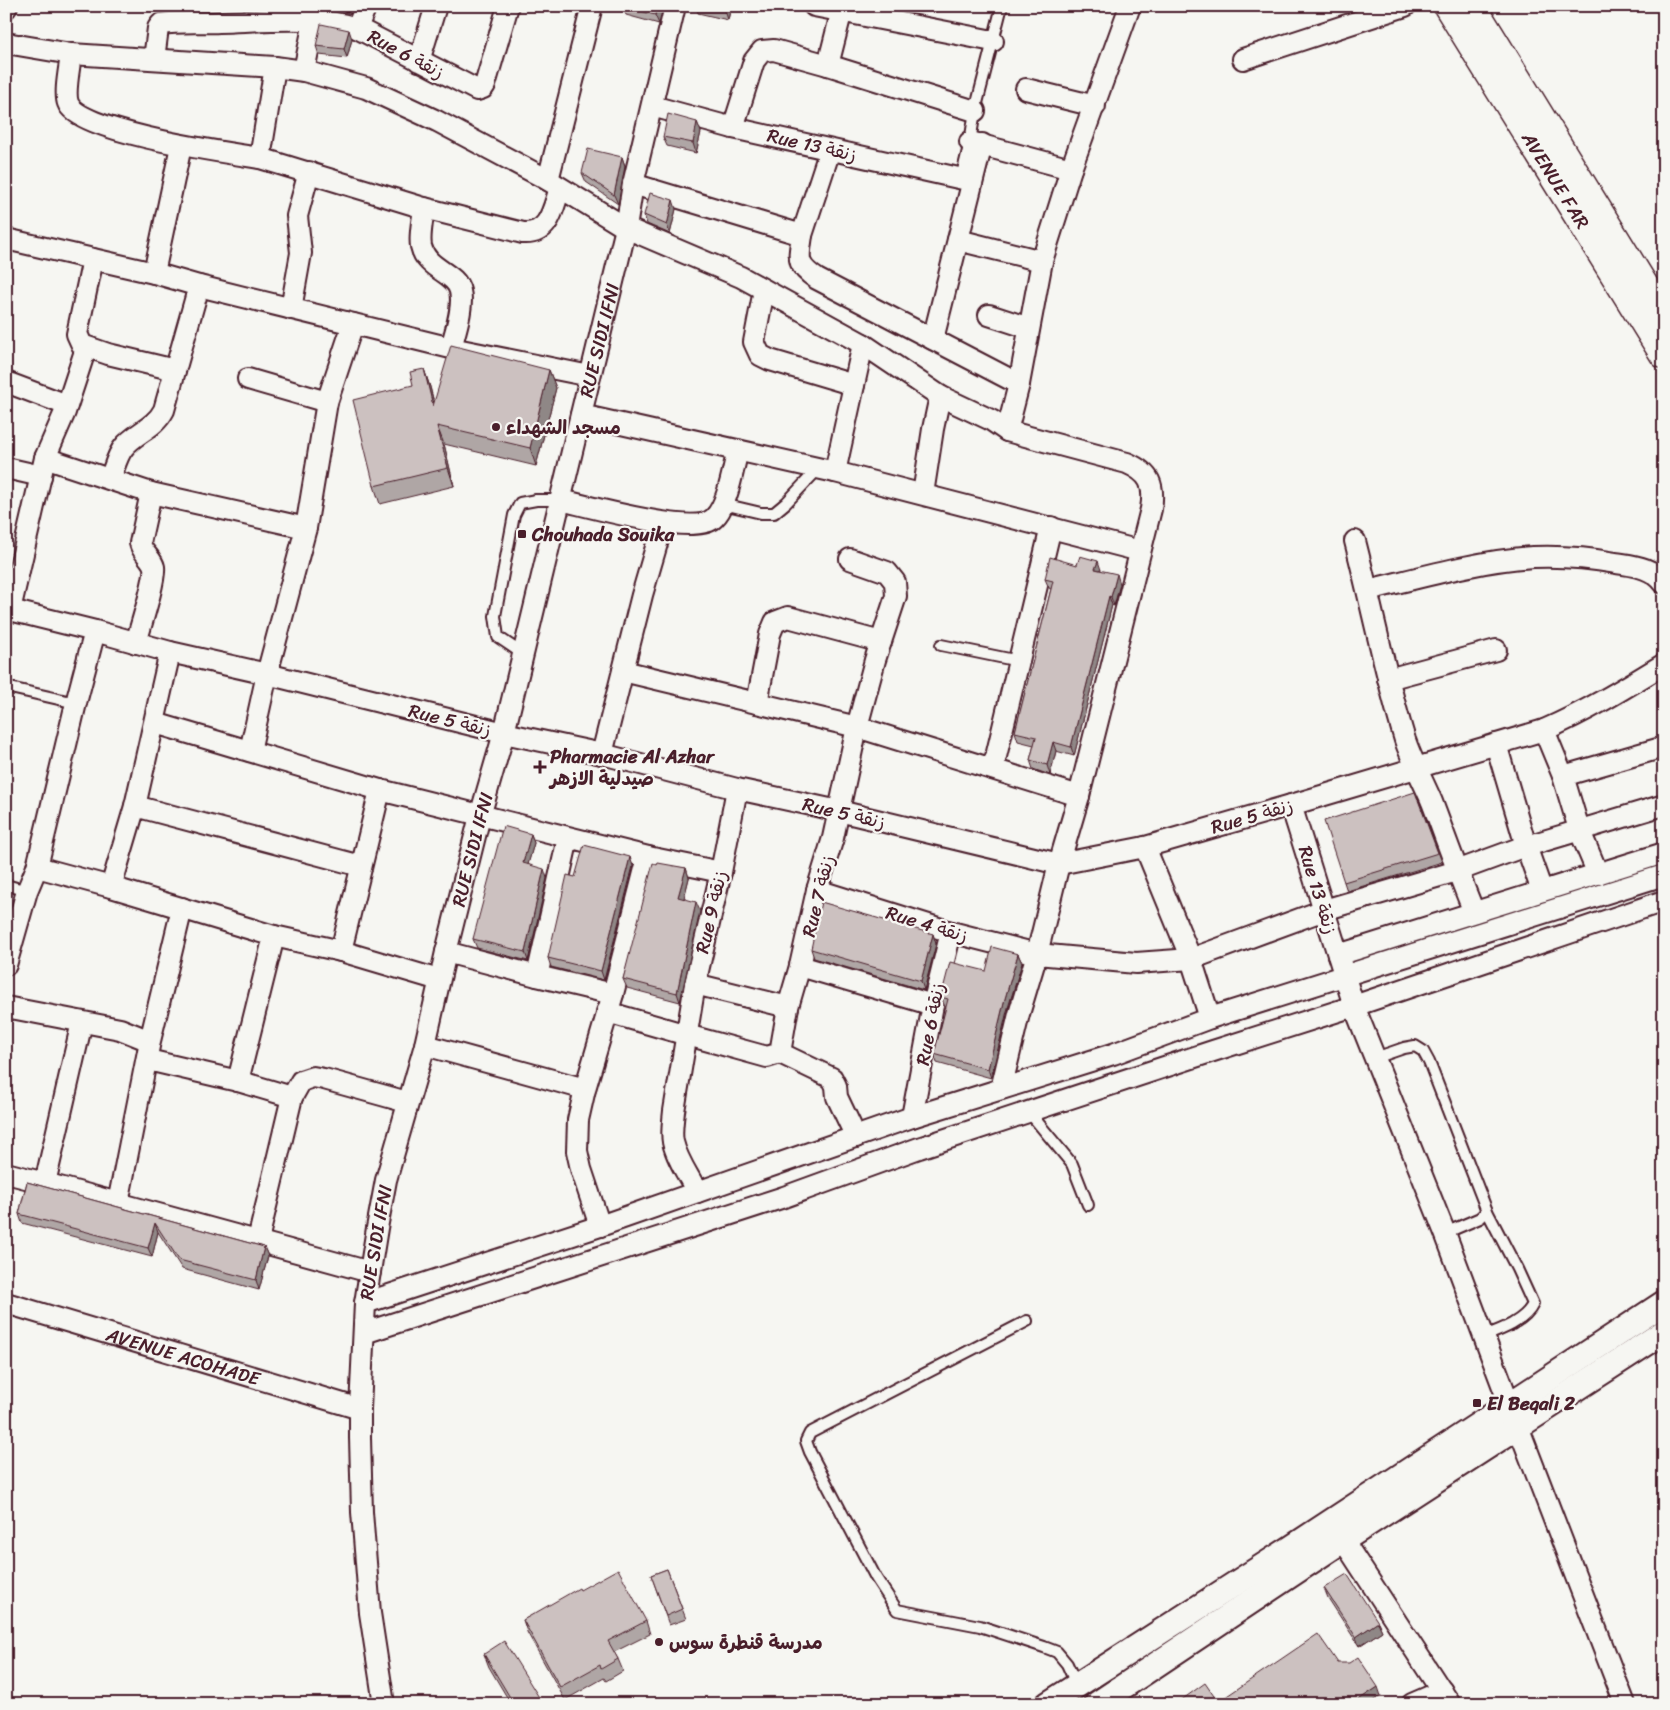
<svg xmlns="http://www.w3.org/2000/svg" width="1670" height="1710" font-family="Sriracha,'Playpen Sans Arabic',sans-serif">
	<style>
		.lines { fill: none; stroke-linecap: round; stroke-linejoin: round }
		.service-casing { stroke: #4a1f2b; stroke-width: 14 }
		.minor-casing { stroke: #4a1f2b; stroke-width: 24 }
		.tertiary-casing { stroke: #4a1f2b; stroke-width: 28 }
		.primary-casing { stroke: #4a1f2b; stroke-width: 31 }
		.service { stroke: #f6f6f2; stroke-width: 10 }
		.minor { stroke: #f6f6f2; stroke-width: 20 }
		.tertiary { stroke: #f6f6f2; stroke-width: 24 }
		.primary { stroke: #f6f6f2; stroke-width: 28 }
		.wall { fill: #afa6a5; stroke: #4a1f2b }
		.shaded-wall { fill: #8f8786; stroke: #4a1f2b }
		.building { fill: #ccc1c0; stroke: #4a1f2b }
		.poi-dot { fill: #4a1f2b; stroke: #f6f6f2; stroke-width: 2 }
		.labels { text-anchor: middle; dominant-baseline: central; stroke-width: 4.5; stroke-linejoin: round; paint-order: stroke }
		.street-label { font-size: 19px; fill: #4a1f2b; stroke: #f6f6f2 }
		.poi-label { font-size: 19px; font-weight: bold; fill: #4a1f2b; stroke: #f6f6f2; text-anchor: start }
	</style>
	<rect width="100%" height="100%" fill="#f6f6f2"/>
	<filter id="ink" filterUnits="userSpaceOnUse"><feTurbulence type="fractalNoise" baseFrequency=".02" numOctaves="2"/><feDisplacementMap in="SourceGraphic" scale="10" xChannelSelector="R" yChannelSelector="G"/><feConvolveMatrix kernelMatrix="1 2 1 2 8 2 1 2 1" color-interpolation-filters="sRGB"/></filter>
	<g filter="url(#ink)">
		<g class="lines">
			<!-- service casing -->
			<g class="service-casing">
				<g id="service">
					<path d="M 961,179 L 970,142 L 975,111 L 1002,6"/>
					<path d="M 723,504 L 761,513 L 774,513 L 786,503 L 819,468"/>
					<path d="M 941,645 L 1019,661"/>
					<path d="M 523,654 L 498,637 L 495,616 L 514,515 L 520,503 L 536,500 L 561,500"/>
					<path d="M 6,687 L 76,703"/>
					<path d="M 6,885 L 27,891"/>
					<path d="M 1375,1058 L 1404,1048 L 1415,1046 L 1423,1051 L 1429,1062 L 1487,1211 L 1480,1218 L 1445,1233"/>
					<path d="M 1029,1112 L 1072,1164 L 1088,1205"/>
					<path d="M 1027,1321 L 810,1433 L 806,1441 L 810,1452 L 876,1578 L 897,1610 L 980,1626 L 1044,1647 L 1057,1652 L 1067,1664 L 1077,1686"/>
					<path d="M 1484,1336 C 1501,1330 1525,1321 1533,1304 L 1517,1269 L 1487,1211"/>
				</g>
			</g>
			<!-- minor casing -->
			<g class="minor-casing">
				<g id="minor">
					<path d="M 814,6 L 993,41"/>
					<path d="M 6,8 L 7,6"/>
					<path d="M 357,28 L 366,6"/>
					<path d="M 6,43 L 71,54 L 275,67 L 304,71 L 366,88 L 437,121 L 548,180 L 626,228 L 741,277 L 863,344 L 940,396 L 991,420 L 1007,431 L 1127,463 C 1150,473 1155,485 1151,509 L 1079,796 L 1059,864 L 1037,954 L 1019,1014 L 1001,1089"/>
					<path d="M 71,54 C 70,66 64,92 68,103 C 78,132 228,153 260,158 L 275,67"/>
					<path d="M 154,59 L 158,28 L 161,24 C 180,21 201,23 219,22 C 261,21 318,15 357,28 L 477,90 L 483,88 L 485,85 L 508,6"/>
					<path d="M 1243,59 L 1405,6"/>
					<path d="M 419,61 L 436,6"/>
					<path d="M 828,65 L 843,6"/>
					<path d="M 304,71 L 317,6"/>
					<path d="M 1026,89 L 1095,106"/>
					<path d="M 652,106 L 733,128 L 972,181"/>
					<path d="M 733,128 L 754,61 L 762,51 L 774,50 L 828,65 L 975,111"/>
					<path d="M 970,142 L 1071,169"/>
					<path d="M 260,158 L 424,208 L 523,233 C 550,235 553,208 560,188"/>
					<path d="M 548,180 L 592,6"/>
					<path d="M 633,184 L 802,235 C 799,259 795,264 817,279 L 1019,384"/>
					<path d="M 424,208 C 423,219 419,234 421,246 C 426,270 456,272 460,291 C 464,307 455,332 451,348"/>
					<path d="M 802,235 L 830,150"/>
					<path d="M 6,239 L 154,273 L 199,286 L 451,348 L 590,376"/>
					<path d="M 958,240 L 1042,261"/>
					<path d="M 93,259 L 77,334 L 82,345 L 108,354 L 175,370"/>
					<path d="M 154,273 L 181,146"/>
					<path d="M 764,290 L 754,342 L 760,355 L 770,360 L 854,385"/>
					<path d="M 291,309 L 301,253 L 297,216 L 309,172"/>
					<path d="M 989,315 L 1029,328"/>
					<path d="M 933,339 L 982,144"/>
					<path d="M 248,379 L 327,402"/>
					<path d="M 6,382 L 67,405"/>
					<path d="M 581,415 L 835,472 L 1140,551"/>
					<path d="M 1007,431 L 1019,384 L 1042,261 L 1071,169 L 1130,6"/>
					<path d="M 45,458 L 151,493 L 306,528"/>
					<path d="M 6,468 L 41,476"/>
					<path d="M 835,472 L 863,344"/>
					<path d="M 110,479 C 114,469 117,455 124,447 C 136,432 154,429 164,410 L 199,286"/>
					<path d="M 923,494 L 933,429 L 940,396"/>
					<path d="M 561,500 C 588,506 695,537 714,518 C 728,505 733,468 738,450"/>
					<path d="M 1355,541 C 1372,607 1385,674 1405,740 C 1412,761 1423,781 1432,802 C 1446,839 1459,876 1474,912"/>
					<path d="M 1368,590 C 1422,577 1477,561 1533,557 C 1560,556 1589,558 1616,563 C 1634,566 1652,567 1664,583"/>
					<path d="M 6,609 L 95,631 L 170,652 L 267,674 L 504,733 L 602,754 L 737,789 L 839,811 L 1059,864 L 1145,847 L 1291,805 L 1544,730 C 1586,712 1625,688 1664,664"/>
					<path d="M 10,610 L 45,458 L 65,412 L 86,348"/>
					<path d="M 136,643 C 140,628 156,579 154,567 C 152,558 142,553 140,543 L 151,493"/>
					<path d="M 623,671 L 857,727 L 1079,796"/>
					<path d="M 1388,679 L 1496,650"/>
					<path d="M 757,703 L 770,634 L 775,622 L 788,617 L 881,642"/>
					<path d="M 155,723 L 380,790 L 648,857 L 721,872"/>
					<path d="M 1544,730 L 1563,776 L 1579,829 L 1598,874"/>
					<path d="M 1496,744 L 1526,846 L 1542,891"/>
					<path d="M 250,751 L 267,674 L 306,528 L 327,402 L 353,324"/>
					<path d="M 602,754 L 642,595 L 663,523"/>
					<path d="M 993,769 L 1051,527"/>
					<path d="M 1563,776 L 1664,747"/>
					<path d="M 1291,805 L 1354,1006 L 1445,1233 L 1509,1403 L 1625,1704"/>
					<path d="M 135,806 L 361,866"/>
					<path d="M 1145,847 L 1191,959 L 1210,1018"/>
					<path d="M 37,867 L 111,887 L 274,936 L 341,951 L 439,980"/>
					<path d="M 111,887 L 135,806 L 170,652"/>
					<path d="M 817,890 L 951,932 L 1037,954 L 1136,963 L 1191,959 L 1324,910 L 1457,871 L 1517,849 L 1664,805"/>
					<path d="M 341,951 L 380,790"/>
					<path d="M 446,952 L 537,976 L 613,994"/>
					<path d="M 1338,955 L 1664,853"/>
					<path d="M 6,965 L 27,891 L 37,867 L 76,703 L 95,631"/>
					<path d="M 800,966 L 933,1005"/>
					<path d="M 537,976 L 568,838"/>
					<path d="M 695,984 L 788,1007"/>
					<path d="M 6,1007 L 120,1029 L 150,1041"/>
					<path d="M 607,1012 L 687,1035 L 767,1057 L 780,1053 L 788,1007 L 800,966 L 817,890 L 833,838 L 857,727 L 875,660 L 896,596 L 895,582 L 887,572 L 850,559"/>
					<path d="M 425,1045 L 585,1089"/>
					<path d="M 780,1053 L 832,1078 L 836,1086 L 837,1097 L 856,1137"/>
					<path d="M 148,1060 L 238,1081 L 292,1097"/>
					<path d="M 238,1081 L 274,936"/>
					<path d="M 912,1117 L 933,1005 L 951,932"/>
					<path d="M 6,1173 L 45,1183 L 370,1272"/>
					<path d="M 45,1183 L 82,1022"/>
					<path d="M 697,1192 C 689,1176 677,1160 673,1142 C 671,1132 673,1122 674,1111 L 695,984 L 721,872 L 737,789"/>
					<path d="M 118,1203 L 150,1041 L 182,908"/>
					<path d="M 600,1226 L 581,1169 L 577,1151 L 578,1120 L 585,1089 L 613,994 L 648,857"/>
					<path d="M 258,1240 L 292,1097 L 301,1081 L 313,1077 L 324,1079 L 407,1102"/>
					<path id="s1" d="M 6,1303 L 360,1409"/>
					<path d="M 365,1303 L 600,1226 L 912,1117 L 1113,1054 L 1210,1018 L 1664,875"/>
					<path d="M 364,1333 L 784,1197 L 919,1148 L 1213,1051 L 1354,1006 L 1664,901"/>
					<path d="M 1343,1540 L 1450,1704"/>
					<path id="s2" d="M 384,1704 L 370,1613 L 362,1512 L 360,1438 L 360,1409 L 365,1303 L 377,1228 L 386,1180 L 425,1045 L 446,952 L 480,816 L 504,733 L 626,228 L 633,184 L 675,6"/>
					<path d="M 1412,1704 L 1442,1691"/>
				</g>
			</g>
			<!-- tertiary casing -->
			<g class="tertiary-casing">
				<g id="tertiary">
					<path d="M 1048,1704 L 1291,1548 L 1664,1303"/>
					<path d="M 1097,1704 L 1343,1540 L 1664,1332"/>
				</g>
			</g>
			<!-- primary casing -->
			<g class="primary-casing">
				<g id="primary">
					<path id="s3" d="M 1448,6 L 1664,354"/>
					<path d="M 1472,6 L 1664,318"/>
				</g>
			</g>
			<!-- service -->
			<use href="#service" class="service"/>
			<!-- minor -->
			<use href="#minor" class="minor"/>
			<!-- tertiary -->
			<use href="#tertiary" class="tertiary"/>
			<!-- primary -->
			<use href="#primary" class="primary"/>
		</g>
		<!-- wall -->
		<g class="wall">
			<path d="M 329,6 L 353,6 L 350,14 L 331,10 Z"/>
			<path d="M 622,6 L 663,6 L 659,24 L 626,15 Z"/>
			<path d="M 696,6 L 731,6 L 728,20 L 698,13 Z"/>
			<path d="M 352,39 L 347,58 L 319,55 L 316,46 Z"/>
			<path d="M 697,122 L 701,132 L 696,153 L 667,146 L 663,137 Z"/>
			<path d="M 622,157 L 625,166 L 618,204 L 586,182 L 582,173 Z"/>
			<path d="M 676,209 L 670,234 L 647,224 L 644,215 Z"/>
			<path d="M 424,369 L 430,387 L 434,402 L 549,370 L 556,388 L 536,466 L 444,444 L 454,486 L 380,504 L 374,486 L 413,385 Z"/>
			<path d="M 1101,570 L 1120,584 L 1114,606 L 1112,605 L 1074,756 L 1056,751 L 1050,775 L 1033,769 L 1030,760 L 1034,745 L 1018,741 L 1015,732 L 1051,589 L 1049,588 L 1045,579 Z"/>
			<path d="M 1415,792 L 1442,862 L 1347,891 L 1344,882 Z"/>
			<path d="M 531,834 L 534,843 L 528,864 L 547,878 L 528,961 L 477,948 L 473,939 Z"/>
			<path d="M 657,865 L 686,868 L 689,878 L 684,898 L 700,911 L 680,1002 L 627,988 L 623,979 Z"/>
			<path d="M 633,866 L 604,980 L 551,967 L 548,958 L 575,877 Z"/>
			<path d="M 933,934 L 936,944 L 924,990 L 814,958 L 811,949 Z"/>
			<path d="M 1018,954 L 1022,963 L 1007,1011 L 991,1078 L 937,1063 L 934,1054 L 946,1007 L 945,1007 L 941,997 L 986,971 Z"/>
			<path d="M 27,1182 L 264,1247 L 268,1256 L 259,1290 L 182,1269 L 158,1232 L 152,1257 L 22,1223 L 19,1214 Z"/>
			<path d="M 667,1569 L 686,1619 L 669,1625 L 651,1575 Z"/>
			<path d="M 1324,1588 L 1378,1622 L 1382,1631 L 1359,1646 L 1328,1598 Z"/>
			<path d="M 580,1590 L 646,1621 L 650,1634 L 614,1652 L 618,1659 L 623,1671 L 606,1681 L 604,1678 L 565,1700 L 527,1632 L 523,1620 Z"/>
			<path d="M 484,1654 L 540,1699 L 542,1704 L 511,1704 L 489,1667 Z"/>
		</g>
		<!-- shaded-wall -->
		<g class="shaded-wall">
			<path d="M 347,6 L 353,6 L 350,14 Z"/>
			<path d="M 657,6 L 663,6 L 659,24 L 655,15 Z"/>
			<path d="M 725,6 L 731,6 L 728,20 L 725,10 Z"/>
			<path d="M 349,30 L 352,39 L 347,58 L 344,49 Z"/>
			<path d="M 697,122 L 701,132 L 696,153 L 693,143 Z"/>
			<path d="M 622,157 L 625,166 L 618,204 L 614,195 Z"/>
			<path d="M 673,200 L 676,209 L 670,234 L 667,225 Z"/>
			<path d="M 424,369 L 430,387 L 439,424 L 433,406 Z"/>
			<path d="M 549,370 L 556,388 L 536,466 L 530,448 Z"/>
			<path d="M 437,426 L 444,444 L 454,486 L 448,468 Z"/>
			<path d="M 1098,561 L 1101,570 L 1095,569 Z"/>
			<path d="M 1117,574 L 1120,584 L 1114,606 L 1111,597 Z"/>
			<path d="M 1109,596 L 1112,605 L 1074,756 L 1071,747 Z"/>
			<path d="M 1053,742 L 1056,751 L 1050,775 L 1047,765 Z"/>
			<path d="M 531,834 L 534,843 L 526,872 L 523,863 Z"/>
			<path d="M 630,857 L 633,866 L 604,980 L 601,971 Z"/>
			<path d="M 686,868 L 689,878 L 682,906 L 678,897 Z"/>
			<path d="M 544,869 L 547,878 L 528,961 L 525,952 Z"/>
			<path d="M 696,902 L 700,911 L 680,1002 L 677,993 Z"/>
			<path d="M 933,934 L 936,944 L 924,990 L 921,981 Z"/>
			<path d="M 1018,954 L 1022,963 L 1007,1011 L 991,1078 L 988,1069 L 1004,1002 Z"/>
			<path d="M 155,1223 L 158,1232 L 152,1257 L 148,1248 Z"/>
			<path d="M 264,1247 L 268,1256 L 259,1290 L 256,1280 Z"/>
			<path d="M 1378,1622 L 1382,1631 L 1359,1646 L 1356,1637 Z"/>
			<path d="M 1378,1687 L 1381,1696 L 1369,1704 L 1352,1704 Z"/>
		</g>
		<!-- building -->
		<g class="building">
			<path d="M 622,6 L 657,6 L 655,15 Z"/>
			<path d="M 706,6 L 725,6 L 725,10 Z"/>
			<path d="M 321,24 L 349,30 L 344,49 L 316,46 Z"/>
			<path d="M 668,114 L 697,122 L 693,143 L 663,137 Z"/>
			<path d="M 588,149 L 622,157 L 614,195 L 582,173 Z"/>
			<path d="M 650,193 L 673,200 L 667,225 L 644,215 Z"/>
			<path d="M 451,345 L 549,370 L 530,448 L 437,426 L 448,468 L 374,486 L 353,400 L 413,385 L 410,372 L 424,369 L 433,406 Z"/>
			<path d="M 1080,556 L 1098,561 L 1095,569 L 1117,574 L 1111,597 L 1109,596 L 1071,747 L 1053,742 L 1047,765 L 1030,760 L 1036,737 L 1015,732 L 1053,581 L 1045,579 L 1050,557 L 1077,565 Z"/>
			<path d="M 1415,792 L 1438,853 L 1344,882 L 1324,821 Z"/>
			<path d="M 503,826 L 531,834 L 523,863 L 544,869 L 525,952 L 473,939 Z"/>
			<path d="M 584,845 L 630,857 L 601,971 L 548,958 L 567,875 L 575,877 Z"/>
			<path d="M 653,863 L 657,865 L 658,863 L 686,868 L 678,897 L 696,902 L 677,993 L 623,979 Z"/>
			<path d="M 821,902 L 933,934 L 921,981 L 811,949 Z"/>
			<path d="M 992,947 L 1018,954 L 1004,1002 L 988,1069 L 934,1054 L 948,999 L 941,997 L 950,962 L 986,971 Z"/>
			<path d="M 27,1182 L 264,1247 L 256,1280 L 179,1260 L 155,1223 L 148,1248 L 19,1214 Z"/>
			<path d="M 618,1569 L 646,1621 L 608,1641 L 618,1659 L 601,1669 L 600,1665 L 560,1687 L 523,1620 L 579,1588 L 580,1590 Z"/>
			<path d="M 667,1569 L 682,1609 L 666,1616 L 651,1575 Z"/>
			<path d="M 1347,1574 L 1378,1622 L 1356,1637 L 1324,1588 Z"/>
			<path d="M 1318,1634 L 1338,1663 L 1349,1663 L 1358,1657 L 1378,1687 L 1352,1704 L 1176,1704 L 1205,1683 L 1218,1702 Z"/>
			<path d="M 504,1641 L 540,1699 L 533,1704 L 514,1704 L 484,1654 Z"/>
		</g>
	</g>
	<!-- markers -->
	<g class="poi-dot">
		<circle cx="496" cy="427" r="5"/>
		<rect x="517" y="529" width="10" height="10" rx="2.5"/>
		<path d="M537.5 759.5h5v5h5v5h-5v5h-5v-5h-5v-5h5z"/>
		<rect x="1472" y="1398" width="10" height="10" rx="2.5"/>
		<circle cx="659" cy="1642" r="5"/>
	</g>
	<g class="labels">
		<!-- street labels -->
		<g class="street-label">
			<text transform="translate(406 54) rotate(28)">Rue 6 زنقة</text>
			<text transform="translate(812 145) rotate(13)">Rue 13 زنقة</text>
			<text stroke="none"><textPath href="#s3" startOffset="205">AVENUE FAR</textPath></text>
			<text stroke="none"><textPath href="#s2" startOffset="1394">RUE SIDI IFNI</textPath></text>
			<text transform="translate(450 720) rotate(14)">Rue 5 زنقة</text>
			<text transform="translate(844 813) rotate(13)">Rue 5 زنقة</text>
			<text transform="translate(1252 816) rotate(-16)">Rue 5 زنقة</text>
			<text stroke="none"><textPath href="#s2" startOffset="869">RUE SIDI IFNI</textPath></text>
			<text transform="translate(1318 890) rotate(73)">Rue 13 زنقة</text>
			<text transform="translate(818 896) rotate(-76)">Rue 7 زنقة</text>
			<text transform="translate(711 912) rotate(-77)">Rue 9 زنقة</text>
			<text transform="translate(927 924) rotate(17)">Rue 4 زنقة</text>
			<text transform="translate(930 1024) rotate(-79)">Rue 6 زنقة</text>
			<text stroke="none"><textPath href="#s2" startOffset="464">RUE SIDI IFNI</textPath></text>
			<text stroke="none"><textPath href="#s1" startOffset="185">AVENUE ACOHADE</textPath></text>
		</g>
		<!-- poi labels -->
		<g class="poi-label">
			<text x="506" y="427">مسجد الشهداء</text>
			<text x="532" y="534">Chouhada Souika</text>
			<text x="550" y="756">Pharmacie Al Azhar<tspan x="550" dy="22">صيدلية الازهر</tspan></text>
			<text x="1487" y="1403">El Beqali 2</text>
			<text x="669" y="1642">مدرسة قنطرة سوس</text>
		</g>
	</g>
	<!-- margin -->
	<rect width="1670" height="1710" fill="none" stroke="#f6f6f2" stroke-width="25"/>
	<rect x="12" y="12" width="1645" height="1685" fill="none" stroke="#4a1f2b" stroke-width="2" filter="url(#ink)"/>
</svg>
